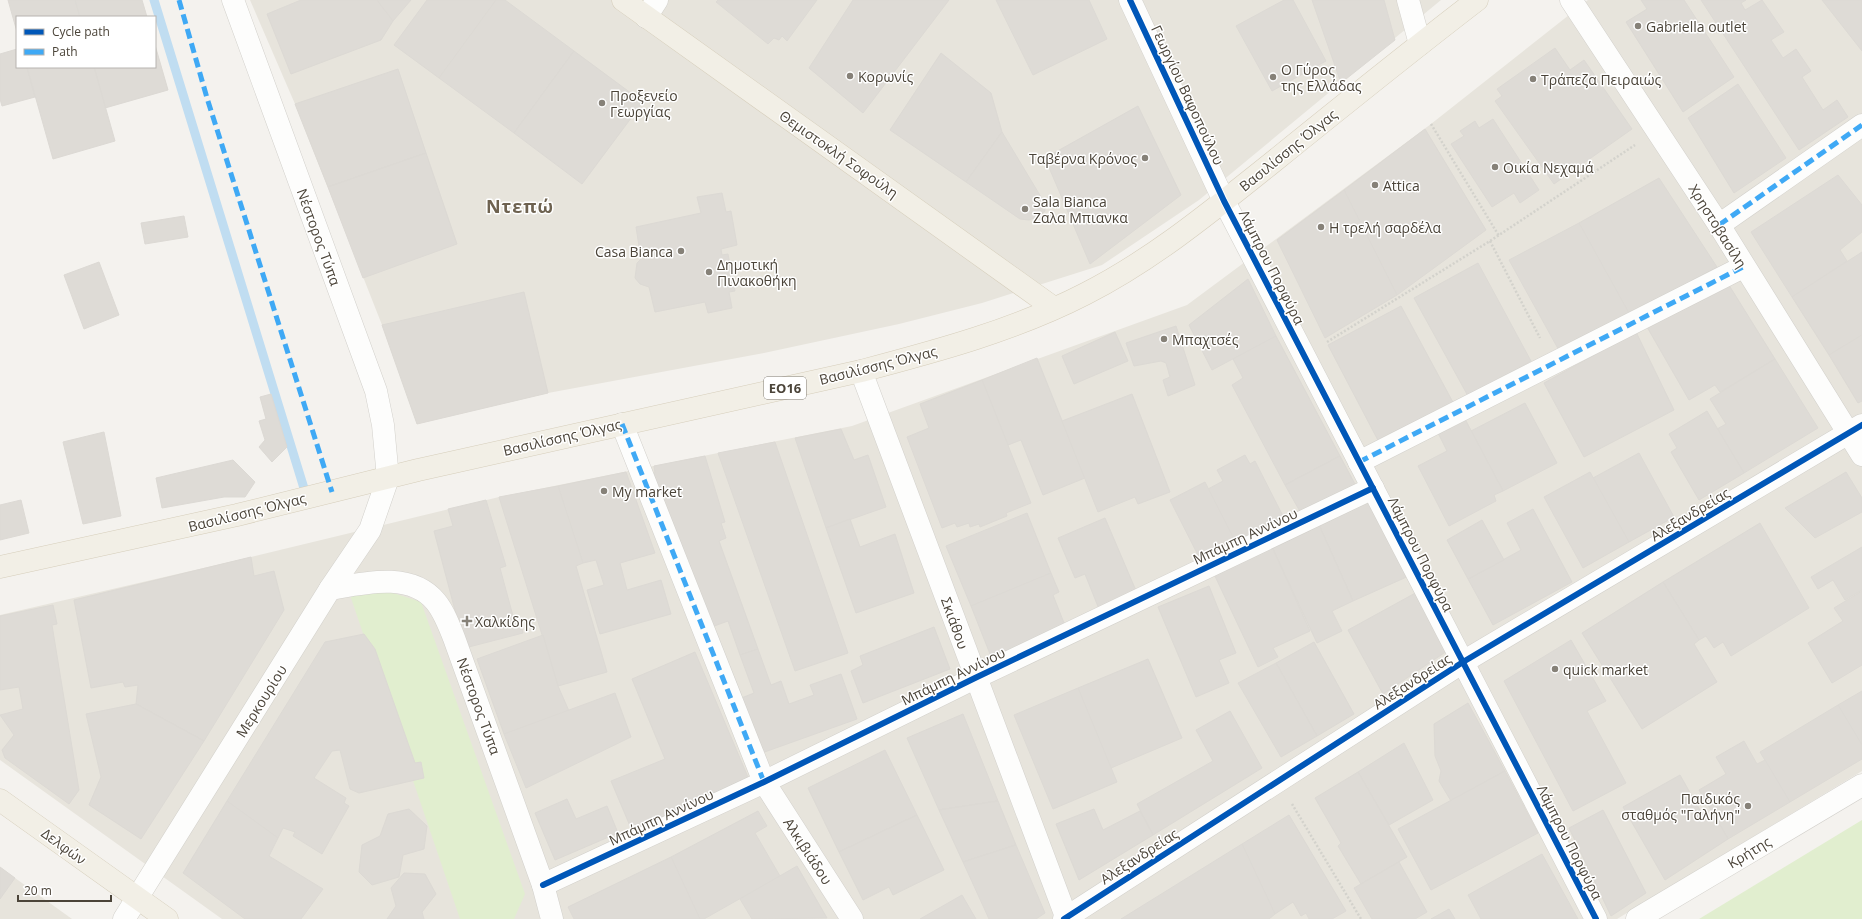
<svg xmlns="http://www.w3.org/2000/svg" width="1862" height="919" font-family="'Open Sans',sans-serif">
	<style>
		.residential { fill: #e7e4dc }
		.green { fill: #e1eecf }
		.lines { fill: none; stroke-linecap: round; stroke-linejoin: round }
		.stream { stroke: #c0ddf1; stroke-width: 9 }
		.building { fill: #dedbd6; stroke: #dcd9d4 }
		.minor-casing { stroke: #d2d0cb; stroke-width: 23 }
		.major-casing { stroke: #d6cebb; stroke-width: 23 }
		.path { stroke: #d3d2cc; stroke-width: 2.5; stroke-dasharray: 2 2; stroke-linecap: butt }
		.minor { stroke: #fdfdfc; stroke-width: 22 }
		.major { stroke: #f2efe6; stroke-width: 22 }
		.quiet { stroke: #3fa9f5; stroke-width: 5; stroke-dasharray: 10 5; stroke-linecap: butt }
		.cycleway-casing { stroke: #fff; stroke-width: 8 }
		.cycleway { stroke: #0057b8; stroke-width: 6 }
		.poi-dot { fill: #868178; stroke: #fff; stroke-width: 1.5 }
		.labels { text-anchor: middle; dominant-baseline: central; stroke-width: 3; stroke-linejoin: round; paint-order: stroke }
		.shield { fill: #fff; stroke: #817c74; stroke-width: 1 }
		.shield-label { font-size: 13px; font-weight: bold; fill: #4b4439 }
		.poi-label { font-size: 14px; fill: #4b4439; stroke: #fff; text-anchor: start }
		.street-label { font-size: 14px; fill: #4b4439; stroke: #fff }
		.district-label { font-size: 18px; font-weight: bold; letter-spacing: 1px; fill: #6e6250; stroke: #fff }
	</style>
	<rect width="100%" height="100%" fill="#f4f2ee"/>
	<!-- residential -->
	<g class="residential">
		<path d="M 250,0 L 1441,0 L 1199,200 L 1102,265 L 982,303 L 899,324 L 764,353 L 548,393 L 417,424 L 382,325 L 295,104 Z"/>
		<path d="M 1588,0 L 1862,0 L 1862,771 L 1617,919 L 222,919 L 0,760 L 0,615 L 251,557 L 499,497 L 852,426 L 1187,305 L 1431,124 Z"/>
		<path d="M 0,867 L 15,878 L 72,919 L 0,919 Z"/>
	</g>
	<!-- green -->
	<g class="green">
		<path d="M 387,591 L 421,602 L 525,894 L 514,919 L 460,919 L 350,595 Z"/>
		<path d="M 1862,820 L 1862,919 L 1699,919 Z"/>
	</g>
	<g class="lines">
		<!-- stream -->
		<path class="stream" d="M 154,0 L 307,498"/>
	</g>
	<!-- building -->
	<g class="building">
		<path d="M 8,0 L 75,0 L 80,17 L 17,17 L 17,32 Z"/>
		<path d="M 75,0 L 142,0 L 147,17 L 80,17 Z"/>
		<path d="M 301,0 L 377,0 L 393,21 L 381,40 L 291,74 L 267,14 Z"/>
		<path d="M 377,0 L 411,0 L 393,21 Z"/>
		<path d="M 427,0 L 496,0 L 439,78 L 394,45 Z"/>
		<path d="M 496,0 L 505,0 L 574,51 L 514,133 L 439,78 Z"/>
		<path d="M 718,0 L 817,0 L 787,41 L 782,36 L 779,40 L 774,38 L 768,44 L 716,2 Z"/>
		<path d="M 853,0 L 949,0 L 863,113 L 809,68 Z"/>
		<path d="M 996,0 L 1089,0 L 1107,39 L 1033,75 Z"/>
		<path d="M 1284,0 L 1293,0 L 1326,61 L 1272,91 L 1236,26 Z"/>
		<path d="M 1312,0 L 1384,0 L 1395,40 L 1341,83 Z"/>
		<path d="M 1641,0 L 1684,0 L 1734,77 L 1683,112 L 1626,22 L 1647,9 Z"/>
		<path d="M 1701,0 L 1746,0 L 1741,3 L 1745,10 L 1762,0 L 1784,32 L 1771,40 L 1783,58 L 1796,49 L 1811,71 L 1802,77 L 1823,110 L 1837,100 L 1848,117 L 1799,150 Z"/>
		<path d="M 1822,0 L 1862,0 L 1862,51 Z"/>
		<path d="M 155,45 L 168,90 L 105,108 L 94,67 L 155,67 Z"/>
		<path d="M 1555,48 L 1570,70 L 1584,60 L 1632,129 L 1554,184 L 1495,101 L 1502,96 L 1497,89 Z"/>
		<path d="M 17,49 L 17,67 L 27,67 L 35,97 L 2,106 L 0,99 L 0,54 Z"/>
		<path d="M 574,51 L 643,102 L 582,184 L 514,133 Z"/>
		<path d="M 941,53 L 991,93 L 1002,132 L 966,182 L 890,130 Z"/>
		<path d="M 27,67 L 94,67 L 115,141 L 53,159 Z"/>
		<path d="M 398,69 L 426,153 L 328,187 L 295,104 Z"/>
		<path d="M 1738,84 L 1786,158 L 1734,193 L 1688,118 Z"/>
		<path d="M 1138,106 L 1181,195 L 1090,264 L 1045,158 Z"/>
		<path d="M 1493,119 L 1539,190 L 1520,203 L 1514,193 L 1492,207 L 1451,144 L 1464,136 L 1460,131 L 1475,121 L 1479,128 Z"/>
		<path d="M 1425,129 L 1486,230 L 1397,295 L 1344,190 Z"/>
		<path d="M 1002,132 L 1044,202 L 1045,211 L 1039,216 L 1029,220 L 1020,219 L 966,182 Z"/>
		<path d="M 426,153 L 457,244 L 363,278 L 328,187 Z"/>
		<path d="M 1838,175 L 1862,205 L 1862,232 L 1840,250 L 1847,261 L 1792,297 L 1751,232 Z"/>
		<path d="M 1659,178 L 1717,267 L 1630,315 L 1579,223 Z"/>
		<path d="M 1344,190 L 1397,295 L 1325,338 L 1277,240 Z"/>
		<path d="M 722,193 L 726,212 L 731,211 L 737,245 L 721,249 L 722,255 L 728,254 L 735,291 L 729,292 L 732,308 L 708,313 L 705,302 L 655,312 L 649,287 L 640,284 L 635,278 L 637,263 L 641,259 L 636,227 L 701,213 L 697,197 Z"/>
		<path d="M 184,216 L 188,237 L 145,244 L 141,223 Z"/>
		<path d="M 1579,223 L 1630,315 L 1561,354 L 1509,260 Z"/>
		<path d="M 1862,252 L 1862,335 L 1829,355 L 1792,297 Z"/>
		<path d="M 99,262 L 119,315 L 84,329 L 64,275 Z"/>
		<path d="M 1478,263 L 1531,361 L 1468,396 L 1414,298 Z"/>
		<path d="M 1248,279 L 1276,336 L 1212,370 L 1189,325 Z"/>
		<path d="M 1727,282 L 1775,359 L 1720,392 L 1715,385 L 1689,400 L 1647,327 Z"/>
		<path d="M 524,292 L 548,393 L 417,424 L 382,325 Z"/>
		<path d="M 1401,306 L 1455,406 L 1381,446 L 1328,345 Z"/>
		<path d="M 1176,326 L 1195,385 L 1168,396 L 1163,380 L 1170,377 L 1166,363 L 1161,361 L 1134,366 L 1126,343 Z"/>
		<path d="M 1115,332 L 1128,361 L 1074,384 L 1062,356 Z"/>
		<path d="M 1636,332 L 1674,410 L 1584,457 L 1544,383 Z"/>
		<path d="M 1862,335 L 1862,401 L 1858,403 L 1829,355 Z"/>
		<path d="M 1276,336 L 1340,456 L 1285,485 L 1232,385 L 1243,378 L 1233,359 Z"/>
		<path d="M 1037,358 L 1085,478 L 1043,495 L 1021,440 L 1008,445 L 982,380 Z"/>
		<path d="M 1775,359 L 1818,428 L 1744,473 L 1717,429 L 1726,424 L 1710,399 Z"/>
		<path d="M 982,380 L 1031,503 L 1006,513 L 1007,516 L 980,527 L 979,524 L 970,527 L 969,523 L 957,527 L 955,523 L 942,528 L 907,437 L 929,428 L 920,404 Z"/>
		<path d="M 271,394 L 287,447 L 272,462 L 259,447 L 265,440 L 259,421 L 266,419 L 260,397 Z"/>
		<path d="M 1132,394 L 1170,492 L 1138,504 L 1135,497 L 1098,512 L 1062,421 Z"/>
		<path d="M 1525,403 L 1557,463 L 1503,491 L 1471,431 Z"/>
		<path d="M 1707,411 L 1744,473 L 1699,500 L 1671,452 L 1677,448 L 1669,434 Z"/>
		<path d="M 1465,419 L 1503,491 L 1494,495 L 1496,501 L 1449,526 L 1418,466 L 1447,451 L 1438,433 Z"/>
		<path d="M 841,429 L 854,460 L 868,455 L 886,507 L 826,528 L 795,438 Z"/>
		<path d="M 104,432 L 121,516 L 83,524 L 63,442 Z"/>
		<path d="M 775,442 L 848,653 L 795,671 L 718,453 Z"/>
		<path d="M 1639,453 L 1674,517 L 1629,542 L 1593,478 Z"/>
		<path d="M 1245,455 L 1250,464 L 1255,461 L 1284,518 L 1236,543 L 1208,489 L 1223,481 L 1217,470 Z"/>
		<path d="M 705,456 L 725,522 L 721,523 L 726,538 L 719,541 L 758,649 L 740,655 L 728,621 L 706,629 L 652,474 L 655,473 L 654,466 Z"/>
		<path d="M 1340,456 L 1356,486 L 1302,515 L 1285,485 Z"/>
		<path d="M 233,460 L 255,482 L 245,497 L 224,497 L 162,508 L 156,478 Z"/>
		<path d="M 626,472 L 655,553 L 620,563 L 627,590 L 661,580 L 671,614 L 600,634 L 587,590 L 604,585 L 596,560 L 583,563 L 558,486 Z"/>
		<path d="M 1590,472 L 1629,542 L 1583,568 L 1544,497 Z"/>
		<path d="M 1846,472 L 1862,498 L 1862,512 L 1815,538 L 1785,508 Z"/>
		<path d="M 1205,482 L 1236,543 L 1201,561 L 1170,500 Z"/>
		<path d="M 558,486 L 583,563 L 576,566 L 607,672 L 558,686 L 499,497 Z"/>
		<path d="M 1375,499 L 1411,575 L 1353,601 L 1319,525 Z"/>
		<path d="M 21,500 L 29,533 L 0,540 L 0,505 Z"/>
		<path d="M 486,500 L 506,566 L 500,568 L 516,627 L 521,625 L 523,633 L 465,648 L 434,531 L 453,526 L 448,509 Z"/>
		<path d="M 1533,509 L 1572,582 L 1493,625 L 1468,579 L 1521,550 L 1507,523 Z"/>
		<path d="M 1027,513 L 1051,573 L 971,606 L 946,546 Z"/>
		<path d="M 1105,518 L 1137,593 L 1099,609 L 1085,574 L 1075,578 L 1058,538 Z"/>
		<path d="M 850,519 L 860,547 L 895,534 L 914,593 L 856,613 L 826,528 Z"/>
		<path d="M 1482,520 L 1504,560 L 1468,579 L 1447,540 Z"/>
		<path d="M 1760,523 L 1809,608 L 1731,656 L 1723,642 L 1714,648 L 1706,636 L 1699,640 L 1663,582 Z"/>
		<path d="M 1319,525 L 1353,601 L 1332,611 L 1342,631 L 1317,643 L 1272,547 Z"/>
		<path d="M 1272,547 L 1310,631 L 1273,648 L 1278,657 L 1258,667 L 1214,574 Z"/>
		<path d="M 1862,547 L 1862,590 L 1845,600 L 1833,580 L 1818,589 L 1811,577 Z"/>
		<path d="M 251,557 L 254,576 L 274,571 L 284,610 L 204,741 L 136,704 L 138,685 L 125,687 L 123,682 L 91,688 L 74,600 Z"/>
		<path d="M 1051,573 L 1059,592 L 1053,595 L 1066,628 L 992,659 L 971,606 Z"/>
		<path d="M 1663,582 L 1699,640 L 1694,644 L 1717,682 L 1642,729 L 1582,633 Z"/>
		<path d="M 1209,586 L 1236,653 L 1219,660 L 1229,683 L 1196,697 L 1158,607 Z"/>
		<path d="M 1419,591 L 1447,651 L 1383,694 L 1348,630 Z"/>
		<path d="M 1862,591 L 1862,665 L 1832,683 L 1808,643 L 1843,621 L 1834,608 Z"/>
		<path d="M 53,605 L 57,624 L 52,625 L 79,790 L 69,804 L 5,758 L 2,750 L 14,735 L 0,715 L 23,709 L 19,687 L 0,690 L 0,616 Z"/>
		<path d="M 934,627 L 950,669 L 863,703 L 851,671 L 863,665 L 860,656 Z"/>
		<path d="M 364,634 L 375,649 L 415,763 L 421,762 L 424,778 L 359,793 L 350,789 L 340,750 L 332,751 L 314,778 L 346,798 L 344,803 L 349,806 L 322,854 L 293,836 L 295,832 L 283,828 L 278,838 L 227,801 L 325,642 Z"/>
		<path d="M 543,635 L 558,686 L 569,711 L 504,734 L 477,659 Z"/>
		<path d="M 1571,640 L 1606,701 L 1587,711 L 1626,783 L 1573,811 L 1504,681 Z"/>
		<path d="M 1314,642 L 1354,714 L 1317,736 L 1276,663 Z"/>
		<path d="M 758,649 L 771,685 L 781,681 L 789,704 L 814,695 L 810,685 L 841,674 L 857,719 L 759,754 L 739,699 L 754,693 L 740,655 Z"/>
		<path d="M 695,652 L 750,782 L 633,833 L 611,781 L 665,759 L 632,679 Z"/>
		<path d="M 1148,659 L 1182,738 L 1111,768 L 1078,688 Z"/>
		<path d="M 1276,663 L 1317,736 L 1281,757 L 1238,683 Z"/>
		<path d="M 1078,688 L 1117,782 L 1053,809 L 1014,715 Z"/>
		<path d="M 1862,691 L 1862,745 L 1838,705 Z"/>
		<path d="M 615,693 L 631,737 L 526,788 L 504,734 Z"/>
		<path d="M 1468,703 L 1505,771 L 1451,801 L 1439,781 L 1441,771 L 1435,756 L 1434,724 Z"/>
		<path d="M 136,704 L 204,741 L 141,839 L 89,805 L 101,777 L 86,714 Z"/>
		<path d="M 1838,705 L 1862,745 L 1862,759 L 1790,802 L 1760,752 Z"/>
		<path d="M 1230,711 L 1262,768 L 1153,835 L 1137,804 L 1213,761 L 1196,730 Z"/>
		<path d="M 963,714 L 998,801 L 939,810 L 907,738 Z"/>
		<path d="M 1744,741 L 1757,764 L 1765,760 L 1790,802 L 1728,839 L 1699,790 L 1726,774 L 1716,757 Z"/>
		<path d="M 1404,743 L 1433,800 L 1389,825 L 1358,772 Z"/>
		<path d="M 885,750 L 917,815 L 839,852 L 808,788 Z"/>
		<path d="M 1505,771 L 1538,833 L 1431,890 L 1398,829 Z"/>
		<path d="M 1358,772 L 1407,857 L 1361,884 L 1338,846 L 1341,843 L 1315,798 Z"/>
		<path d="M 1680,775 L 1705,819 L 1714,814 L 1728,839 L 1665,880 L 1623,807 Z"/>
		<path d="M 567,799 L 576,819 L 607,806 L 618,833 L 555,860 L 535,813 Z"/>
		<path d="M 227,801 L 278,838 L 269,856 L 323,889 L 301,919 L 245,919 L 183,873 Z"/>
		<path d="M 998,801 L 1016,845 L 963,862 L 939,810 Z"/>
		<path d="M 409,809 L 427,826 L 424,849 L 403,855 L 399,877 L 372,885 L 359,872 L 362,845 L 380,836 L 388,814 Z"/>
		<path d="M 1094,809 L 1103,830 L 1140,811 L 1153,835 L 1079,880 L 1056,824 Z"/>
		<path d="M 1603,810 L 1646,893 L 1611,916 L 1569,828 Z"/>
		<path d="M 758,811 L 767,826 L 755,833 L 780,876 L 704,919 L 700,919 L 671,857 Z"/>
		<path d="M 917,815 L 944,870 L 893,895 L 889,887 L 863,900 L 839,852 Z"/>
		<path d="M 1289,815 L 1346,911 L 1332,919 L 1309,919 L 1306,913 L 1301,916 L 1293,902 L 1275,914 L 1242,844 Z"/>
		<path d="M 1242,844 L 1275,914 L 1269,919 L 1121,919 Z"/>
		<path d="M 1016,845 L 1045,913 L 1036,919 L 989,919 L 963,862 Z"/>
		<path d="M 1542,854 L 1578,919 L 1481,919 L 1468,895 Z"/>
		<path d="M 671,857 L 700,919 L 574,919 L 568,907 Z"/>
		<path d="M 1399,862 L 1427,912 L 1415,919 L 1372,919 L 1354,888 Z"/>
		<path d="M 797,866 L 827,918 L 752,919 L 740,899 Z"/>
		<path d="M 0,867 L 15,878 L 0,899 Z"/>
		<path d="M 404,873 L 425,874 L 436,894 L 422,912 L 424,919 L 387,919 L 396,906 L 391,888 Z"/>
		<path d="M 962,895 L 976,919 L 920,919 Z"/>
		<path d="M 1449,909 L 1455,919 L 1431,919 Z"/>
	</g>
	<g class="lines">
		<!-- minor casing -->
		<g class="minor-casing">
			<g id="minor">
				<path d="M 1130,0 L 1224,201 L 1596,919"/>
				<path d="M 1408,0 L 1420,44"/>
				<path d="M 1571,0 L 1719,225 L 1862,455"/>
				<path d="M 646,17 L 657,0"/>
				<path d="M 1719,225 L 1862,125"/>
				<path d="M 861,371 L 1067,919"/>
				<path d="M 622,424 L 764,782 L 852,919"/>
				<path d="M 1359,462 L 1743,267"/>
				<path d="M 330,589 C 364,583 411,571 436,602 C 444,612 449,625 454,638 L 543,885 L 552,919"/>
				<path d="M 543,885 L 764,782 L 975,678 L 1373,488"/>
				<path d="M 124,919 L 330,589 L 370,530 L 388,478 L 383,425 L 376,391 L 233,0"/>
				<path d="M 1064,919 L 1463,662 L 1862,425"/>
				<path d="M 1637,919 L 1862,785"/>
			</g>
		</g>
		<!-- major casing -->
		<g class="major-casing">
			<g id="major">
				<path d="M 623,0 L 1054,308"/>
				<path d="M 0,567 L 237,515 L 418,470 L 861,371 C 937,351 1015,330 1085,294 C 1154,259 1214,209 1273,162 C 1341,107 1408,53 1477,0"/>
				<path d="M 0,800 L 167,919"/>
			</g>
		</g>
		<!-- path -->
		<g class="path">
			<path d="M 1431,124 L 1499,236"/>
			<path d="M 1490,241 L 1540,338"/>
			<path d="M 1327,342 L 1490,241 L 1635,145"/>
			<path d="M 1292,804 L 1361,919"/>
		</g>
		<!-- minor -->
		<use href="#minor" class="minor"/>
		<!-- major -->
		<use href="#major" class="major"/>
		<!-- quiet -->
		<g class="quiet">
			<path d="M 179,0 L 207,98 L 332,492"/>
			<path d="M 1719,225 L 1862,125"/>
			<path d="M 622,424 L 764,782"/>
			<path d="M 1359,462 L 1743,267"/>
		</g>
		<!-- cycleway casing -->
		<g class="cycleway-casing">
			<g id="cycleway">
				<path d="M 1130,0 L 1224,201 L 1596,919"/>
				<path d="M 543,885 L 764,782 L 975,678 L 1373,488"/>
				<path d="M 1064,919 L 1463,662 L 1862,425"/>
			</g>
		</g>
		<!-- cycleway -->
		<use href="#cycleway" class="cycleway"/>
	</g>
	<!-- markers -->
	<g class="poi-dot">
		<circle cx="1638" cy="26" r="4"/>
		<circle cx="850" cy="76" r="4"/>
		<circle cx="1273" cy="77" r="4"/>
		<circle cx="1533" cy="79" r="4"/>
		<circle cx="602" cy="103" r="4"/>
		<circle cx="1145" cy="158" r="4"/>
		<circle cx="1495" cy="167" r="4"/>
		<circle cx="1375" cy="185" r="4"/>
		<circle cx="1025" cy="209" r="4"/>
		<circle cx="1321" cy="227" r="4"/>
		<circle cx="681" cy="251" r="4"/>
		<circle cx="709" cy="272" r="4"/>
		<circle cx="1164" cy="339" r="4"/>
		<circle cx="604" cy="491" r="4"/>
		<path d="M465 615h4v4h4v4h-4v4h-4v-4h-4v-4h4z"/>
		<circle cx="1555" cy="669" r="4"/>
		<circle cx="1748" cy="806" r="4"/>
	</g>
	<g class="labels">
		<!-- shield labels -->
		<rect class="shield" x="764" y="377" width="42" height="22" rx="3"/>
		<g class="shield-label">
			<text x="785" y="388">ΕΟ16</text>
		</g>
		<!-- poi labels -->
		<g class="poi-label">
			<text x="1646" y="26">Gabriella outlet</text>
			<text x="1281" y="69">Ο Γύρος<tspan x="1281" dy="16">της Ελλάδας</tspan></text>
			<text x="858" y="76">Κορωνίς</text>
			<text x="1541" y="79">Τράπεζα Πειραιώς</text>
			<text x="610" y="95">Προξενείο<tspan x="610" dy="16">Γεωργίας</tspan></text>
			<text x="1137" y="158" text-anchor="end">Ταβέρνα Κρόνος</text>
			<text x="1503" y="167">Οικία Νεχαμά</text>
			<text x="1383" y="185">Attica</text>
			<text x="1033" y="201">Sala Bianca<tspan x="1033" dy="16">Ζαλα Μπιανκα</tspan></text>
			<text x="1329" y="227">Η τρελή σαρδέλα</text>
			<text x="673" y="251" text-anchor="end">Casa Bianca</text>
			<text x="717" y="264">Δημοτική<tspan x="717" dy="16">Πινακοθήκη</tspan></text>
			<text x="1172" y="339">Μπαχτσές</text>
			<text x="612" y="491">My market</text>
			<text x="475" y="621">Χαλκίδης</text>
			<text x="1563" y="669">quick market</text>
			<text x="1740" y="798" text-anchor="end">Παιδικός<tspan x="1740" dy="16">σταθμός "Γαλήνη"</tspan></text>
		</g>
		<!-- street labels -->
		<g class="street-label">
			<text transform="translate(1188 95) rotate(65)">Γεωργίου Βαφοπούλου</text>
			<text transform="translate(1288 150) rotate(-39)">Βασιλίσσης Όλγας</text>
			<text transform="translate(839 154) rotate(35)">Θεμιστοκλή Σοφούλη</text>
			<text transform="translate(1718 226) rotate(58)">Χρηστοβασίλη</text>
			<text transform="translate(319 237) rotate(70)">Νέστορος Τύπα</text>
			<text transform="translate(1272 267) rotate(63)">Λάμπρου Πορφύρα</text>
			<text transform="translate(878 365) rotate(-14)">Βασιλίσσης Όλγας</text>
			<text transform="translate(562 437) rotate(-13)">Βασιλίσσης Όλγας</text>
			<text transform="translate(247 512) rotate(-14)">Βασιλίσσης Όλγας</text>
			<text transform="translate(1690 514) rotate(-31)">Αλεξανδρείας</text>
			<text transform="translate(1245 536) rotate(-25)">Μπάμπη Αννίνου</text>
			<text transform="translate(1421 554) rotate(63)">Λάμπρου Πορφύρα</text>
			<text transform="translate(955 623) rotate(70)">Σκιάθου</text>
			<text transform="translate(953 676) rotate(-26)">Μπάμπη Αννίνου</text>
			<text transform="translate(1412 681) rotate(-33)">Αλεξανδρείας</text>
			<text transform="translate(261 701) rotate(-58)">Μερκουρίου</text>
			<text transform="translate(479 706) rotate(70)">Νέστορος Τύπα</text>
			<text transform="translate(661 817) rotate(-25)">Μπάμπη Αννίνου</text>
			<text transform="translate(1570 842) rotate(63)">Λάμπρου Πορφύρα</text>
			<text transform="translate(64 846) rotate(36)">Δελφών</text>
			<text transform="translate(808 851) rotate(57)">Αλκιβιάδου</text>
			<text transform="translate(1749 852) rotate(-31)">Κρήτης</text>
			<text transform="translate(1139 856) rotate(-33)">Αλεξανδρείας</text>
		</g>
		<!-- district labels -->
		<g class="district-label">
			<text x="520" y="206">Ντεπώ</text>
		</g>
	</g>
	<!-- legend -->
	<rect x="16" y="16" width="140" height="52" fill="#ffffff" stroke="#b7b4b0"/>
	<rect x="24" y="29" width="20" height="6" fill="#0057b8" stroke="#b7b4b0"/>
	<text x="52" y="36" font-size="12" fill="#4b4439">Cycle path</text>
	<rect x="24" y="49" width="20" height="6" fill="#3fa9f5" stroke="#b7b4b0"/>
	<text x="52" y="56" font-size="12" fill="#4b4439">Path</text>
	<!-- scale -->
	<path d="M18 895v6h93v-6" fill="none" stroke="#4b4439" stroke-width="2"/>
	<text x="24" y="895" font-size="12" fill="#4b4439" stroke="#ffffff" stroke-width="3" paint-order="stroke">20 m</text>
</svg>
